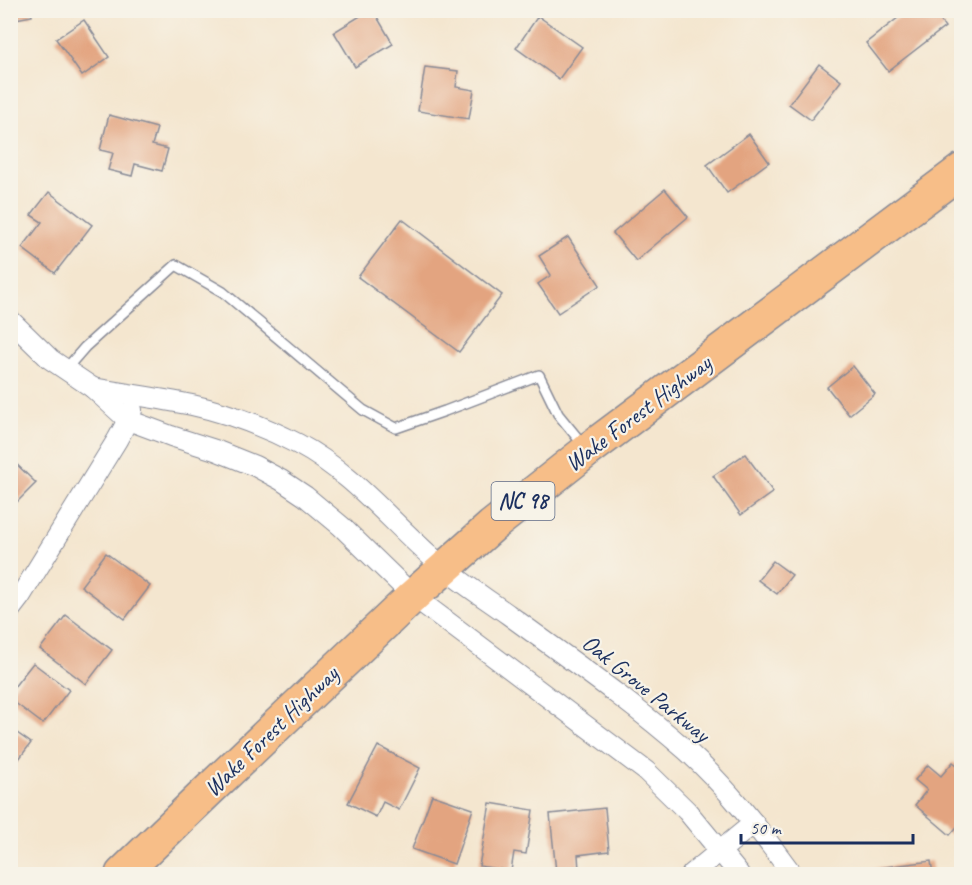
<svg xmlns="http://www.w3.org/2000/svg" width="972" height="885" font-family="Caveat,sans-serif">
	<style>
		.building { fill: #e3a480 }
		.lines { fill: none; stroke-linecap: round; stroke-linejoin: round }
		.lane-casing { stroke: #888a96; stroke-width: 12 }
		.street-casing { stroke: #888a96; stroke-width: 22 }
		.highway-casing { stroke: #888a96; stroke-width: 36 }
		.lane { stroke: #fff; stroke-width: 9 }
		.street { stroke: #fff; stroke-width: 20 }
		.highway { stroke: #f7be88; stroke-width: 33 }
		.labels { text-anchor: middle; dominant-baseline: central; stroke-width: 4.5; stroke-linejoin: round; paint-order: stroke }
		.shield { fill: #f7f3e8; stroke: #5d6a87; stroke-width: 1.5 }
		.shield-label { font-size: 22px; font-weight: bold; fill: #1b2f5e }
		.street-label { font-size: 24px; fill: #1b2f5e; stroke: #f7f3e8 }
	</style>
	<rect width="100%" height="100%" fill="#f7f3e8"/>
	<filter id="ink" filterUnits="userSpaceOnUse"><feTurbulence type="fractalNoise" baseFrequency=".0167" numOctaves="2"/><feDisplacementMap in="SourceGraphic" scale="12" xChannelSelector="R" yChannelSelector="G"/><feConvolveMatrix kernelMatrix="1 2 1 2 8 2 1 2 1" color-interpolation-filters="sRGB"/></filter>
	<filter id="wash" filterUnits="userSpaceOnUse"><feTurbulence type="fractalNoise" baseFrequency=".008" numOctaves="4" result="noise"/><feDisplacementMap in="SourceGraphic" scale="24" xChannelSelector="R" yChannelSelector="G"/><feGaussianBlur stdDeviation="1.35" result="paint"/><feColorMatrix in="noise" values="0 0 0 0 0 0 0 0 0 0 0 0 0 0 0 0 0 1.4 0 .05"/><feComposite in="paint" operator="in"/></filter>
	<g filter="url(#wash)">
		<rect width="100%" height="100%" fill="#f4e6cf"/>
		<g id="blocks">
			<!-- building -->
			<g class="building">
				<path d="M 10,10 L 31,10 L 32,16 L 10,20 Z"/>
				<path d="M 370,10 L 373,10 L 393,44 L 355,67 L 334,32 Z"/>
				<path d="M 908,10 L 933,10 L 945,27 L 888,71 L 866,43 Z"/>
				<path d="M 538,16 L 582,47 L 559,79 L 516,48 Z"/>
				<path d="M 84,20 L 109,57 L 82,76 L 56,39 Z"/>
				<path d="M 819,64 L 841,81 L 811,120 L 789,104 Z"/>
				<path d="M 425,67 L 458,71 L 456,87 L 474,90 L 469,119 L 418,111 Z"/>
				<path d="M 109,115 L 157,128 L 152,145 L 168,149 L 162,171 L 135,164 L 132,176 L 108,170 L 113,153 L 100,150 Z"/>
				<path d="M 749,134 L 769,162 L 727,193 L 707,165 Z"/>
				<path d="M 665,189 L 688,217 L 636,261 L 613,233 Z"/>
				<path d="M 49,192 L 92,225 L 55,273 L 22,248 L 42,222 L 31,215 Z"/>
				<path d="M 402,219 L 502,295 L 459,352 L 358,277 Z"/>
				<path d="M 568,237 L 600,285 L 558,313 L 538,284 L 551,275 L 539,256 Z"/>
				<path d="M 853,366 L 875,394 L 849,415 L 827,387 Z"/>
				<path d="M 745,454 L 773,492 L 741,515 L 713,476 Z"/>
				<path d="M 10,458 L 36,483 L 10,509 Z"/>
				<path d="M 106,553 L 150,586 L 125,619 L 81,586 Z"/>
				<path d="M 773,561 L 792,575 L 777,594 L 758,580 Z"/>
				<path d="M 66,615 L 112,650 L 86,684 L 40,649 Z"/>
				<path d="M 33,663 L 69,690 L 43,724 L 10,699 L 10,692 Z"/>
				<path d="M 10,728 L 31,743 L 10,771 Z"/>
				<path d="M 378,746 L 420,768 L 399,810 L 383,802 L 376,817 L 348,803 Z"/>
				<path d="M 953,762 L 962,769 L 962,821 L 950,835 L 915,805 L 927,790 L 915,780 L 928,765 L 941,776 Z"/>
				<path d="M 432,795 L 473,809 L 454,864 L 412,849 Z"/>
				<path d="M 490,803 L 533,810 L 526,854 L 514,852 L 511,871 L 479,866 Z"/>
				<path d="M 605,808 L 609,851 L 578,855 L 579,870 L 556,872 L 550,814 Z"/>
				<path d="M 931,861 L 933,874 L 863,874 L 862,870 Z"/>
			</g>
		</g>
	</g>
	<g filter="url(#ink)">
		<use href="#blocks" fill-opacity="0" stroke="#888a96" stroke-width="1.5"/>
		<g class="lines">
			<!-- lane casing -->
			<g class="lane-casing">
				<path id="lane" d="M 65,370 L 85,347 L 176,265 L 223,292 L 363,410 L 396,428 L 445,411 L 539,375 L 558,414 L 585,447"/>
			</g>
			<!-- street casing -->
			<g class="street-casing">
				<g id="street">
					<path d="M 10,320 L 50,359 L 93,388 L 128,420 L 171,436 L 215,450 L 255,466 L 281,480 L 305,496 L 341,526 L 413,596 L 646,771 L 687,811 L 739,874"/>
					<path d="M 93,388 C 126,394 159,398 192,405 C 229,413 265,427 298,444 C 355,474 395,527 443,567 C 464,585 487,599 509,615 C 569,659 630,701 686,750 C 727,787 760,830 792,874"/>
					<path d="M 10,610 L 20,597 L 117,440 L 128,420 L 132,410"/>
					<path d="M 692,874 L 754,823"/>
				</g>
			</g>
			<!-- highway casing -->
			<g class="highway-casing">
				<path id="highway" d="M 122,874 L 209,790 L 413,596 L 492,526 L 588,450 L 962,170"/>
			</g>
			<!-- lane -->
			<use href="#lane" class="lane"/>
			<!-- street -->
			<use href="#street" class="street"/>
			<!-- highway -->
			<use href="#highway" class="highway"/>
		</g>
	</g>
	<g class="labels">
		<!-- shield labels -->
		<rect class="shield" x="491.5" y="482" width="63" height="38" rx="4.5"/>
		<g class="shield-label">
			<text x="523" y="501">NC 98</text>
		</g>
		<!-- street labels -->
		<g class="street-label">
			<text transform="translate(638 413) rotate(-37)">Wake Forest Highway</text>
			<text transform="translate(646 688) rotate(39)">Oak Grove Parkway</text>
			<text transform="translate(271 731) rotate(-44)">Wake Forest Highway</text>
		</g>
	</g>
	<!-- margin -->
	<rect width="972" height="885" fill="none" stroke="#f7f3e8" stroke-width="36"/>
	<!-- scale -->
	<path d="M741 834v9h172v-9" fill="none" stroke="#1b2f5e" stroke-width="3"/>
	<text x="750" y="834" font-size="18" fill="#1b2f5e" stroke="#f7f3e8" stroke-width="4.5" paint-order="stroke">50 m</text>
</svg>
